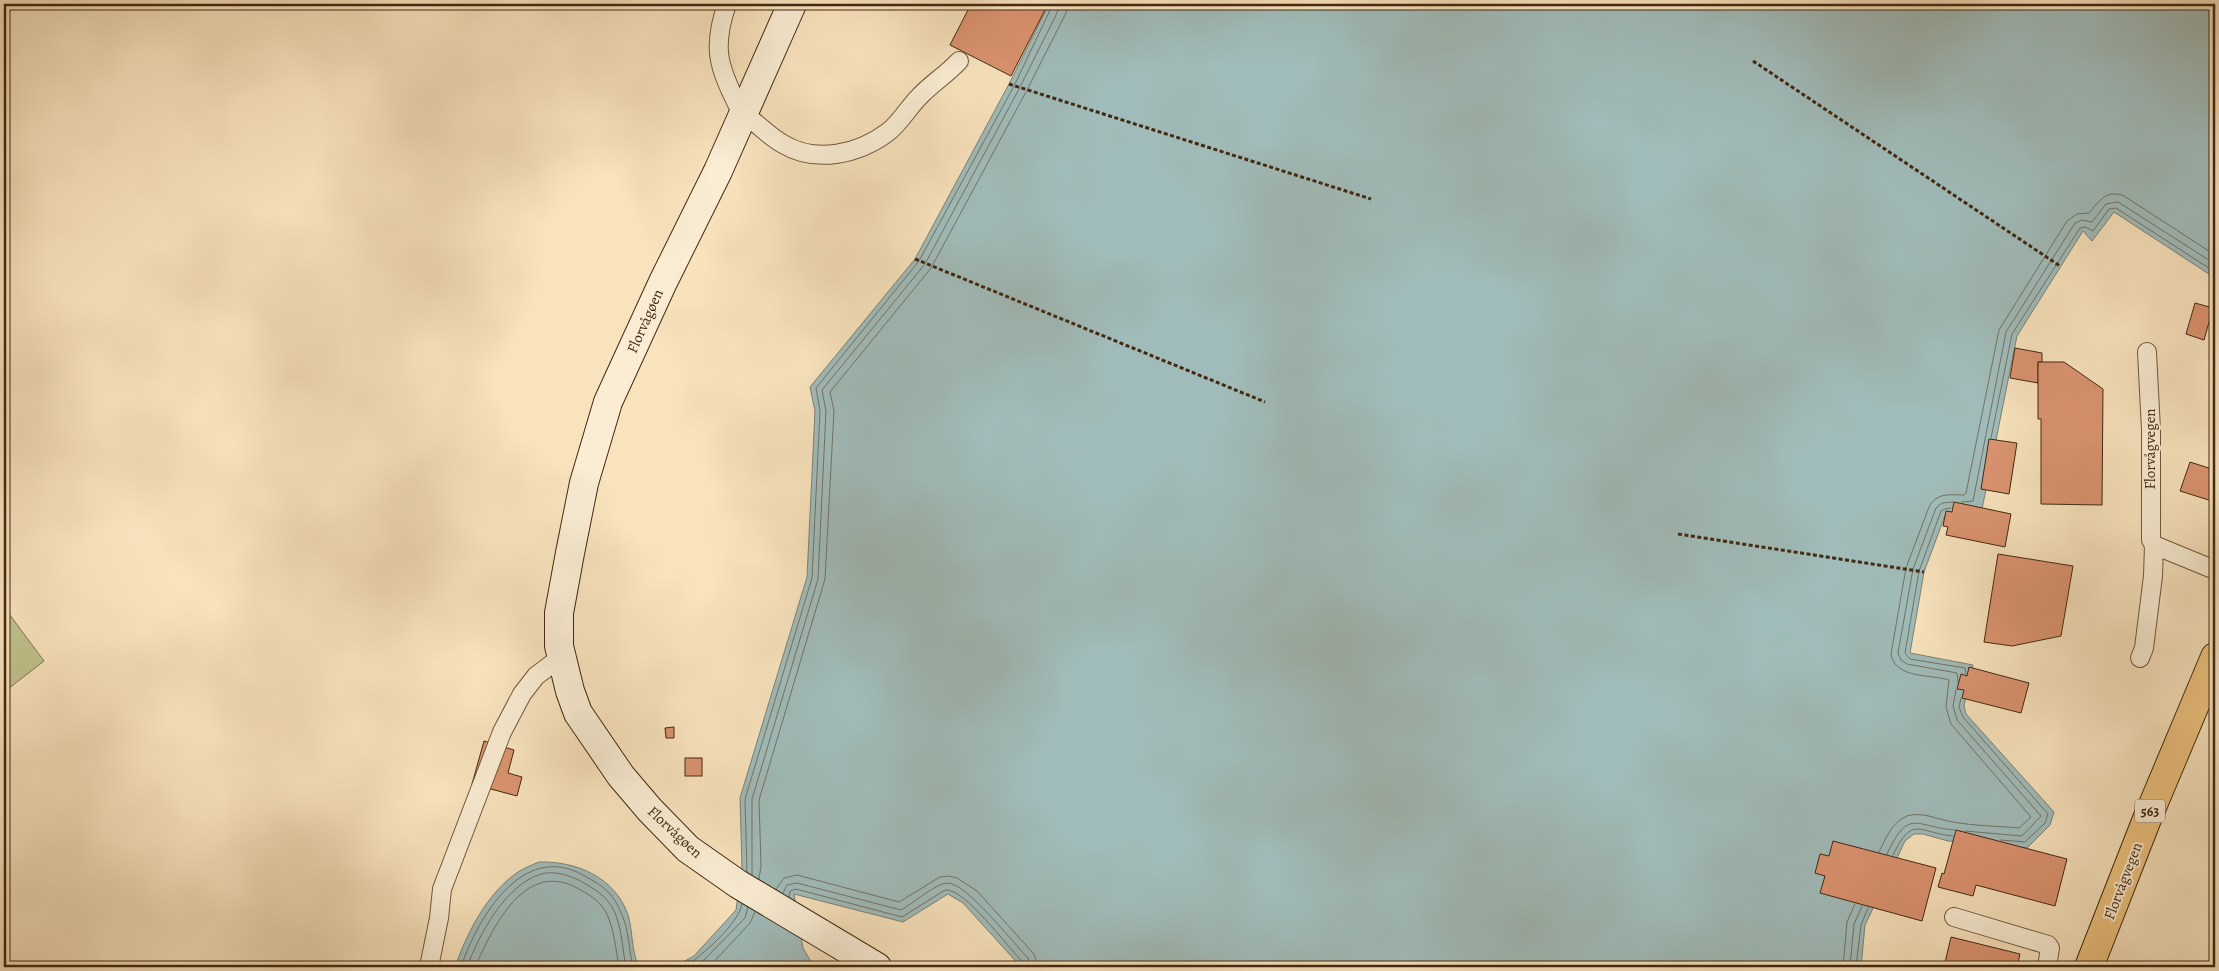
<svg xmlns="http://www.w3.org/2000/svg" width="2219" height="971" font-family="Alegreya,serif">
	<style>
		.green { fill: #c0c38e; stroke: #827650 }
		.water { fill: #a0bcba; stroke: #7b8176 }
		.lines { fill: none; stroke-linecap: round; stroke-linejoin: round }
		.shore { stroke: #727266; stroke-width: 1 }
		.building { fill: #db9370; stroke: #432811 }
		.service-casing { stroke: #70573c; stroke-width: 20 }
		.secondary-casing { stroke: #432811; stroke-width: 30 }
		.primary-casing { stroke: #432811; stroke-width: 30 }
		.path { stroke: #432811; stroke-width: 3; stroke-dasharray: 4 2.5; stroke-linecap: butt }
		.service { stroke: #faedd4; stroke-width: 18 }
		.secondary { stroke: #faedd4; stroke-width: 28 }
		.primary { stroke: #ecc27e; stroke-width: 28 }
		.labels { text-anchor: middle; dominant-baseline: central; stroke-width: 4; stroke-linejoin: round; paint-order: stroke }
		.shield { fill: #faedd4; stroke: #7a634c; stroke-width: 1 }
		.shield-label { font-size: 14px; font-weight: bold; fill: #432811 }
		.street-label { font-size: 15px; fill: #432811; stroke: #faedd4 }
	</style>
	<rect width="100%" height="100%" fill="#f8e3bd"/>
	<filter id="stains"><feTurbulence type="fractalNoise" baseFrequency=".004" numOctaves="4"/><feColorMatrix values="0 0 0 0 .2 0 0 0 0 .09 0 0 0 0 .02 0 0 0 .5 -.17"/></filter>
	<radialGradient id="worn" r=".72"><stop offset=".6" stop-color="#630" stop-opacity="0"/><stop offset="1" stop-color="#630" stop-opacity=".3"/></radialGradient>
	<!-- green -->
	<path class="green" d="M 4,607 L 44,661 L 4,692 Z"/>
	<!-- water -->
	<g class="water">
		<path d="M 1049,4 L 2215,4 L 2215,278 L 2114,212 L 2092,241 L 2083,231 L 2017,336 L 1981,514 L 1946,513 L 1924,572 L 1910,653 L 1973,665 L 1964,706 L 1966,714 L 2054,812 L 2050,825 L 2027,848 L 1948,841 L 1923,834 L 1914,834 L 1905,841 L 1865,925 L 1861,967 L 1021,967 L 963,903 L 948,894 L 903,922 L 794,894 L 803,948 L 814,967 L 674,967 L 694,956 L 736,910 L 742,866 L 740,798 L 807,577 L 815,411 L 810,387 L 915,259 L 1009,84 Z"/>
		<path d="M 539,862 C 576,861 615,877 628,915 C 633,931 631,951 639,967 L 455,967 C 467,933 487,893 518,872 C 524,868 532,865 539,862 Z"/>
	</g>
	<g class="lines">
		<!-- shore -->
		<g class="shore">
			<path d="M 1991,438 L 2012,334 L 2080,228 L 2085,227 L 2093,231 L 2109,209 L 2116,208 L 2215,272"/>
			<path d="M 1953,502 L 1942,503 L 1936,508 L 1913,569 L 1898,653 L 1901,660 L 1907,664 L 1957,673 L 1958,682"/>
			<path d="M 1962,502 L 1973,501 L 2006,332 L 2075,223 L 2082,220 L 2092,222 L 2106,204 L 2118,202 L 2215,264"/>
			<path d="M 1951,508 L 1945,509 L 1941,511 L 1919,571 L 1905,653 L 1910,659 L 1965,668 L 1966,674"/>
			<path d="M 1956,690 L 1953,706 L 1957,720 L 2041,816 L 2022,836 L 1965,831"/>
			<path d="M 1961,698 L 1959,707 L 1963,717 L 2048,814 L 2045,823 L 2025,842 L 2001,840"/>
			<path d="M 1879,852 C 1886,838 1892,822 1907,816 C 1923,811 1938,820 1953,822 C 1975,826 1997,826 2019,828 L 2031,817 L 1951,724 L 1946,707 L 1949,680 C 1930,674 1895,679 1891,654 L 1906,568 L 1929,507 C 1937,492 1950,495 1964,495 L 1966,493 L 1999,330 L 2067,221 L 2077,214 L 2089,213 C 2099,201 2107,189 2124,196 L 2215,255"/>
			<path d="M 1887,854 C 1909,807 1915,827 1955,830"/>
			<path d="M 1893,855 C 1913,814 1918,833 1953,836"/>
			<path d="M 747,872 L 745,799 L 812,578 L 820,411 L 816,388 L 919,261 L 1014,86 L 1053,4"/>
			<path d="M 752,875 L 752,799 L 818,579 L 826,411 L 822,390 L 925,264 L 1019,89 L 1058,11 L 1060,4"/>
			<path d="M 759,879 L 761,866 L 759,800 L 825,579 L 834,411 L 830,392 L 931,268 L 1026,92 L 1066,13 L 1067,4"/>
			<path d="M 776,889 L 784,878 L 797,875 L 899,902 L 940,877 L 948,876 L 957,878 L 977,891 L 1034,954 L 1038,967"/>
			<path d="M 783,893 L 787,885 L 797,883 L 901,910 C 912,904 935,884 947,883 C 966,882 1013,943 1028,958 L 1030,967"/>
			<path d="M 789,897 L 790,891 L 796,889 L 902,917 L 945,890 C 964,887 1008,948 1023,962 L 1024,967"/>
			<path d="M 461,967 C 477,919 522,841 583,875 C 604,887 612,891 622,915 C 629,930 629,951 633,967"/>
			<path d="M 467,967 C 479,935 505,885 541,874 C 555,870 572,876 584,883 C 600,892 611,900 617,918 C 622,933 623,952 626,967"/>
			<path d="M 475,967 C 493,927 525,858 579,889 C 594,897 605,905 610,922 C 615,936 616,952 619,967"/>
			<path d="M 684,967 C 700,958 740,922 742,904"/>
			<path d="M 697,967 L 745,918 L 748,907"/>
			<path d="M 709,967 L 750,923 L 755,912"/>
			<path d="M 1843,967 L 1847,922 L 1855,904"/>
			<path d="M 1850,967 L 1854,924 L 1862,906"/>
			<path d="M 1856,967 L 1861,925 L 1868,908"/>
		</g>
	</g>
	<!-- building -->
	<g class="building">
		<path d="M 971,4 L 1039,4 L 1046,8 L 1011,76 L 950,45 Z"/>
		<path d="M 2195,303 L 2213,308 L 2204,340 L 2186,334 Z"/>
		<path d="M 2015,348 L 2042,353 L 2042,362 L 2038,362 L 2038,383 L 2010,378 Z"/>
		<path d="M 2038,362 L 2064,362 L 2103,389 L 2102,505 L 2041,504 L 2041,419 L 2038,419 Z"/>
		<path d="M 1989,439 L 2017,443 L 2009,494 L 1981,489 Z"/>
		<path d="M 2190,462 L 2215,470 L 2215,502 L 2180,491 Z"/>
		<path d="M 1954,502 L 2011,514 L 2005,547 L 1946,535 L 1948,527 L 1943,526 L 1946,511 L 1952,512 Z"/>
		<path d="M 1998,554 L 2073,566 L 2061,636 L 2012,646 L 1984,642 Z"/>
		<path d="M 1969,667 L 2029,683 L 2021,713 L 1962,698 L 1964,690 L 1957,689 L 1961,674 L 1967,676 Z"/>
		<path d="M 674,727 L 674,738 L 666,738 L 665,728 Z"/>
		<path d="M 484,741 L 514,750 L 508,773 L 522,777 L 517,796 L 472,784 Z"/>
		<rect x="685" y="758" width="17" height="18"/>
		<path d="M 1956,830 L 2067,859 L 2055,906 L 1976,885 L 1973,896 L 1938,887 L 1942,873 L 1944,874 Z"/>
		<path d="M 1833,841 L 1936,868 L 1922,921 L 1820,893 L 1825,876 L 1815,873 L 1820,854 L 1829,856 Z"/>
		<path d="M 1951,937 L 2020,954 L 2017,967 L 1944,967 Z"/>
	</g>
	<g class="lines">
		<!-- service casing -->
		<g class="service-casing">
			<g id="service">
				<path d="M 727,4 C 712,47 718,66 738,106"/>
				<path d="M 753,121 C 762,128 772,138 783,144 C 816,164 859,154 888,132 C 900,123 908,108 919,97 C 931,84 946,75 959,61"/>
				<path d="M 2147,352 L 2151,430 L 2151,540 L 2154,545 L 2215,570"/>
				<path d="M 2140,658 L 2144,648 L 2153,576 L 2154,545"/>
				<path d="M 1954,917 L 2048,945 L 2050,948 L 2047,967"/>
				<path d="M 429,967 L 439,918 L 442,889 L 502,732 L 522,694 L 536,676 L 561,657"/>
			</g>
		</g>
		<!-- secondary casing -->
		<g class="secondary-casing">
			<path id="secondary" d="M 792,4 L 718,171 L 663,282 L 608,402 L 584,483 L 570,553 L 559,613 L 559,646 L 570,691 L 578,713 L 621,776 L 650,810 L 688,849 L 738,884 L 877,967"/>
		</g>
		<!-- primary casing -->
		<g class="primary-casing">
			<path id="primary" d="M 2089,967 L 2147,819 L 2215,657"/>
		</g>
		<!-- path -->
		<g class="path">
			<path d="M 1753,61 L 2060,266"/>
			<path d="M 1009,84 L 1371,199"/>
			<path d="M 915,259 L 1265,402"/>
			<path d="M 1678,534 L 1924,572"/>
		</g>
		<!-- service -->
		<use href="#service" class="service"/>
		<!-- secondary -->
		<use href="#secondary" class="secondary"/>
		<!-- primary -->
		<use href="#primary" class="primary"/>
	</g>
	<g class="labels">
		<!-- shield labels -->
		<rect class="shield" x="2135" y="799.5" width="30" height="23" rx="4"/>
		<g class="shield-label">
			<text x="2150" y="811">563</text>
		</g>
		<!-- street labels -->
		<g class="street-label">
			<text transform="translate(645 321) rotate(-66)">Florvågøen</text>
			<text transform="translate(2150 449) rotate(-90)">Florvågvegen</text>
			<text transform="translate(675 832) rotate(43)">Florvågøen</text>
			<text transform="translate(2123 881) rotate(-69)">Florvågvegen</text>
		</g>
	</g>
	<!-- margin -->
	<rect width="2219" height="971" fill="none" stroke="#f8e3bd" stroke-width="20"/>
	<rect x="5" y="5" width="2209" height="961" fill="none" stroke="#432811" stroke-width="2.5"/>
	<rect x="10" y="10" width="2199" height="951" fill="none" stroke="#432811"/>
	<rect width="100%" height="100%" filter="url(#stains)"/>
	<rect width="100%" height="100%" fill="url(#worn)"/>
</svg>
